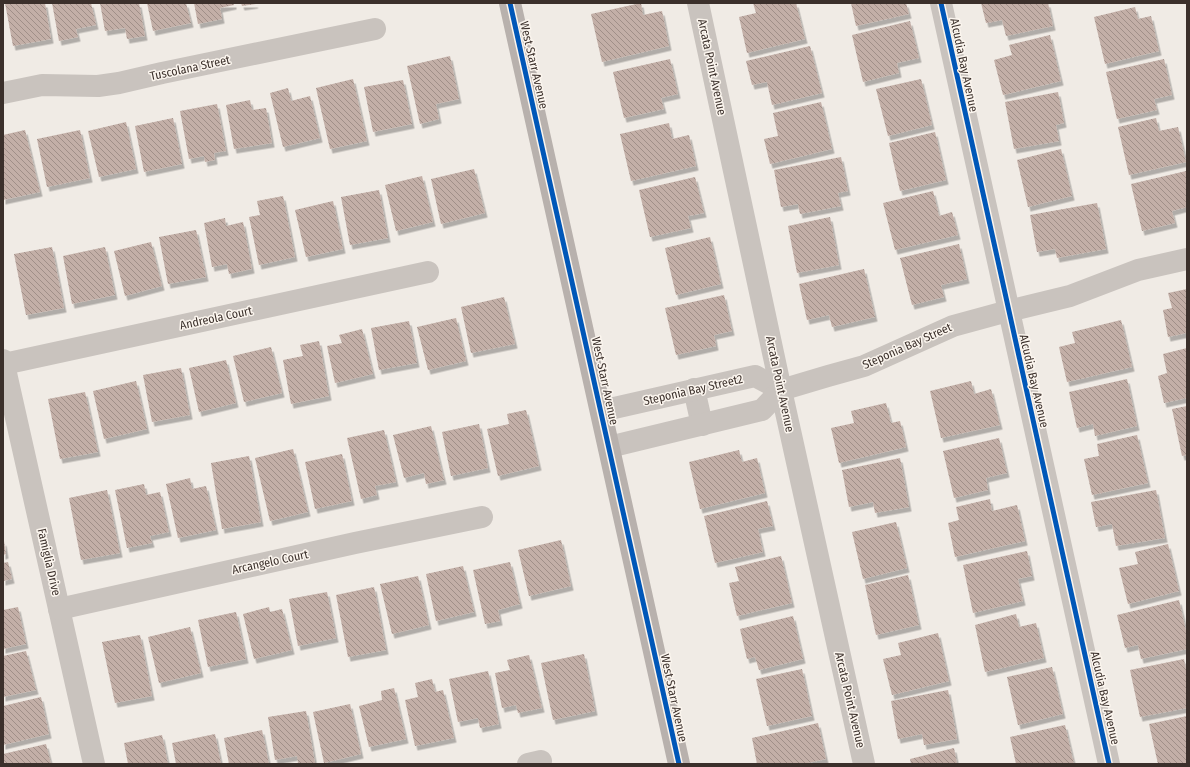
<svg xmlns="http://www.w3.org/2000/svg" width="1190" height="767" font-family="'Fira Sans Condensed',sans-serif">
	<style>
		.building { fill: url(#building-back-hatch); filter: url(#shadow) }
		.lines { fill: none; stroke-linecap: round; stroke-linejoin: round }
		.minor { stroke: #c9c3be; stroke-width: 22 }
		.major { stroke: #b8b1ad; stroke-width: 22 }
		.cycleway-casing { stroke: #fbf5ee; stroke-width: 8 }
		.cycleway { stroke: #0057b8; stroke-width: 5 }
		.labels { text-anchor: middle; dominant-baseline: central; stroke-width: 3; stroke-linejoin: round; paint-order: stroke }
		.street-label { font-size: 12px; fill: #3b302b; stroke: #fbf5ee }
	</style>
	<defs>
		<pattern id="building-back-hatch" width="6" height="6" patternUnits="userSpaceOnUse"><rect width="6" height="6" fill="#c3afa7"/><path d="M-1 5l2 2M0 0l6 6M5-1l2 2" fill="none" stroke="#a08f88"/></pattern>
		<filter id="shadow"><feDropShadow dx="2.5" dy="4.5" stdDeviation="0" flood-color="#0004"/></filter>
	</defs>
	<rect width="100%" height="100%" fill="#f0ebe5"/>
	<!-- building -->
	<g class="building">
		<path d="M 5,3 L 45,3 L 51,39 L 13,46 Z"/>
		<path d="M 52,3 L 91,3 L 96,25 L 76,29 L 78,37 L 59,41 Z"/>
		<path d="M 100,3 L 139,3 L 145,36 L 127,39 L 125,28 L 105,31 Z"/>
		<path d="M 147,3 L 186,3 L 191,23 L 153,31 Z"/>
		<path d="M 194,3 L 234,3 L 234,5 L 220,8 L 222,19 L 198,24 Z"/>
		<path d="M 241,3 L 255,3 L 256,4 L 242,6 Z"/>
		<path d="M 641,3 L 643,15 L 662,11 L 669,46 L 602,62 L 591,14 Z"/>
		<path d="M 753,3 L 796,3 L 805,39 L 747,53 L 739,17 L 756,13 Z"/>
		<path d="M 851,3 L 906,3 L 909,14 L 856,26 Z"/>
		<path d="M 981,3 L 1048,3 L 1053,26 L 1006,36 L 1002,20 L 986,23 Z"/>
		<path d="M 1135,7 L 1138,19 L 1151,16 L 1159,51 L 1105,64 L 1094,17 Z"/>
		<path d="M 910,21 L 919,58 L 897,63 L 899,73 L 863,82 L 852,35 Z"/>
		<path d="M 1050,35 L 1061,81 L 1003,95 L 994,60 L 1012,55 L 1009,45 Z"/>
		<path d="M 810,46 L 822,93 L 772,105 L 767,82 L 752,85 L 746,61 Z"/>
		<path d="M 450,56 L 459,99 L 436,104 L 439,119 L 420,124 L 407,66 Z"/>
		<path d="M 670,59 L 678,94 L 661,98 L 664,109 L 624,118 L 613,72 Z"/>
		<path d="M 1164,59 L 1172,95 L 1154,99 L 1157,110 L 1117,119 L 1106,72 Z"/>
		<path d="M 353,79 L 367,141 L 330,149 L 316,88 Z"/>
		<path d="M 921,79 L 932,125 L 888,136 L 876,89 Z"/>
		<path d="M 403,80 L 412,124 L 373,132 L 364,87 Z"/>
		<path d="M 288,88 L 291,101 L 310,96 L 320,138 L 283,147 L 270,93 Z"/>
		<path d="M 1058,92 L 1064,123 L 1056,125 L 1059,141 L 1014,149 L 1005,102 Z"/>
		<path d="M 250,100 L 252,110 L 266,108 L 272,143 L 234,149 L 226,105 Z"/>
		<path d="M 821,102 L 832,149 L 770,164 L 764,139 L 778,136 L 773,113 Z"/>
		<path d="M 217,104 L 226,151 L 214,153 L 215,160 L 205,162 L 204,156 L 189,159 L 180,111 Z"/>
		<path d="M 173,118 L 182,164 L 144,172 L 135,126 Z"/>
		<path d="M 1156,118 L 1159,131 L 1178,127 L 1186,162 L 1129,175 L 1118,127 Z"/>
		<path d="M 126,122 L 136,169 L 99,177 L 88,131 Z"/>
		<path d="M 669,123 L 672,139 L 689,135 L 696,166 L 631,181 L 620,134 Z"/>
		<path d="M 25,130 L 40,192 L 3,200 L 3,135 Z"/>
		<path d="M 80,130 L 90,178 L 47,187 L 37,139 Z"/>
		<path d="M 935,132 L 946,180 L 900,191 L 889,143 Z"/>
		<path d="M 1061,149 L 1072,196 L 1028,207 L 1017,160 Z"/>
		<path d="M 841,157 L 848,191 L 838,193 L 841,206 L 800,214 L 798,204 L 781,207 L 774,170 Z"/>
		<path d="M 474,169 L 485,213 L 441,224 L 431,179 Z"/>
		<path d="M 1186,171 L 1187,175 L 1187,207 L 1172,211 L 1175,223 L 1142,231 L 1131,184 Z"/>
		<path d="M 422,176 L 433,222 L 396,231 L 385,185 Z"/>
		<path d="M 695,177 L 704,213 L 688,216 L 691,228 L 650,237 L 639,190 Z"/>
		<path d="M 379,190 L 388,238 L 350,245 L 341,197 Z"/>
		<path d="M 933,191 L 939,216 L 952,212 L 958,235 L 895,250 L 883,203 Z"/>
		<path d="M 283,196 L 295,257 L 259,265 L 249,217 L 260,215 L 257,201 Z"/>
		<path d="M 333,201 L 343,249 L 306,257 L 295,210 Z"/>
		<path d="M 1097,203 L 1106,249 L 1057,258 L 1055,249 L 1037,252 L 1030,215 Z"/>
		<path d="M 830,217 L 839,265 L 797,273 L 788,226 Z"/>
		<path d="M 225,218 L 226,226 L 243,222 L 252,269 L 229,274 L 227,264 L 212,267 L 204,223 Z"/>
		<path d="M 196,230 L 206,277 L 168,284 L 159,237 Z"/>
		<path d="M 710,237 L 721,284 L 676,295 L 665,248 Z"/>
		<path d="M 151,242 L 162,286 L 125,296 L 114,251 Z"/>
		<path d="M 959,244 L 967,279 L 941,285 L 944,297 L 912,305 L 900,258 Z"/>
		<path d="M 52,247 L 64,308 L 26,315 L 14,254 Z"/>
		<path d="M 105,247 L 115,295 L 72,304 L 63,256 Z"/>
		<path d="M 864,269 L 875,317 L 832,327 L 829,315 L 807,320 L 799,284 Z"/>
		<path d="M 1187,289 L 1187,333 L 1168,337 L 1163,310 L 1172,308 L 1168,293 Z"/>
		<path d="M 724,295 L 732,331 L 714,335 L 716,346 L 676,355 L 665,308 Z"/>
		<path d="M 504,297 L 515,344 L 471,353 L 461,307 Z"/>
		<path d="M 456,318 L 466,361 L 428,370 L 417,327 Z"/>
		<path d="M 1121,320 L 1132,367 L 1067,382 L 1059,347 L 1075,343 L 1072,332 Z"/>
		<path d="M 409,321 L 417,363 L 379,370 L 371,328 Z"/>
		<path d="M 362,329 L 373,374 L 335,383 L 327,346 L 342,343 L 339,335 Z"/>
		<path d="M 319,341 L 329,396 L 291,404 L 283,360 L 303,356 L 300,345 Z"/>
		<path d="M 271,347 L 282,393 L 244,402 L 233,356 Z"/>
		<path d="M 1187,348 L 1187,398 L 1164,403 L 1158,376 L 1167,373 L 1163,354 Z"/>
		<path d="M 226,360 L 236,403 L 199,412 L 189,368 Z"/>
		<path d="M 181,368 L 190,415 L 152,422 L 143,375 Z"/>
		<path d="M 1127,379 L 1137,426 L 1095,436 L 1093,424 L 1077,428 L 1069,392 Z"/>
		<path d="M 136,381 L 147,429 L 104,439 L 93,391 Z"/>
		<path d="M 971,381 L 974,394 L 991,389 L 1000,425 L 941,438 L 930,391 Z"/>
		<path d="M 85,392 L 98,452 L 60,459 L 48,399 Z"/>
		<path d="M 886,403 L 891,423 L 900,421 L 906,447 L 839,463 L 831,428 L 854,423 L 851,411 Z"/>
		<path d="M 1187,406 L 1187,455 L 1182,456 L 1172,409 Z"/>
		<path d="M 526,410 L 539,466 L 498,476 L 487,429 L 509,424 L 507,414 Z"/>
		<path d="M 479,424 L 488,468 L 451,476 L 442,432 Z"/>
		<path d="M 431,426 L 444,480 L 426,484 L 424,473 L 404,478 L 393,435 Z"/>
		<path d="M 384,430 L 396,482 L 375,486 L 377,495 L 361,499 L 347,438 Z"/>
		<path d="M 1137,435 L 1148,483 L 1092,495 L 1084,459 L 1099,456 L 1097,444 Z"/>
		<path d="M 999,438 L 1007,473 L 986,478 L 988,490 L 954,498 L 943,451 Z"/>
		<path d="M 293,449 L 308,512 L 270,521 L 255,458 Z"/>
		<path d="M 739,450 L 742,462 L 757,458 L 765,493 L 700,509 L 689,462 Z"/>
		<path d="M 342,454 L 352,501 L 315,509 L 305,462 Z"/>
		<path d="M 249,456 L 261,522 L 222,529 L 211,463 Z"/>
		<path d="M 900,458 L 909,507 L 875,513 L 873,502 L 849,507 L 842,470 Z"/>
		<path d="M 190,478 L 192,489 L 206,486 L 216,530 L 178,538 L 166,484 Z"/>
		<path d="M 144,484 L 146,495 L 160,492 L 169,532 L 150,536 L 152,543 L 127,548 L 115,490 Z"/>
		<path d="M 107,490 L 120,553 L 81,560 L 69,498 Z"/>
		<path d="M 1156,490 L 1165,538 L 1116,546 L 1112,524 L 1096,527 L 1091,502 Z"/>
		<path d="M 990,499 L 992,511 L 1017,505 L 1025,541 L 955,557 L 948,523 L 959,520 L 956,507 Z"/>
		<path d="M 767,501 L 773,526 L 758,529 L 763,552 L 715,563 L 704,516 Z"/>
		<path d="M 896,522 L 907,568 L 863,579 L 852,532 Z"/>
		<path d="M 561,540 L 571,586 L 529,596 L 518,550 Z"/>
		<path d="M 4,541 L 6,554 L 3,555 L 3,542 Z"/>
		<path d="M 1168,544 L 1179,591 L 1128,604 L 1119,568 L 1138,564 L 1135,552 Z"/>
		<path d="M 1027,551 L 1032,576 L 1018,579 L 1023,601 L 973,613 L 963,565 Z"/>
		<path d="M 781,556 L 792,603 L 737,616 L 729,583 L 739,581 L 735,567 Z"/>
		<path d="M 8,562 L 12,579 L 3,581 L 3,563 Z"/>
		<path d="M 510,562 L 520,604 L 498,610 L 500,621 L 485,624 L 473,570 Z"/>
		<path d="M 463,566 L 474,612 L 436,621 L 426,574 Z"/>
		<path d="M 908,575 L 919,625 L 876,635 L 865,585 Z"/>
		<path d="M 418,576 L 429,625 L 392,634 L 380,584 Z"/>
		<path d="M 374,587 L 386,650 L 348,657 L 336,595 Z"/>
		<path d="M 327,592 L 336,638 L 298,646 L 289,599 Z"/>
		<path d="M 1179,600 L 1187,635 L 1187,649 L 1141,659 L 1138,645 L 1125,648 L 1117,615 Z"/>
		<path d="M 18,607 L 26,644 L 3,649 L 3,610 Z"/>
		<path d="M 269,607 L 270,612 L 282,609 L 292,650 L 254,659 L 243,614 Z"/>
		<path d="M 236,612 L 246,659 L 208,667 L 198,620 Z"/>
		<path d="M 1016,614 L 1019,627 L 1036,623 L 1044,658 L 985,672 L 975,625 Z"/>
		<path d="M 793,616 L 803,659 L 759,670 L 755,657 L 747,659 L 740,629 Z"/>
		<path d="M 190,627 L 201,673 L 159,683 L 148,637 Z"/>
		<path d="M 938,633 L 949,681 L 892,695 L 883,659 L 901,655 L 898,643 Z"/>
		<path d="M 140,635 L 152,696 L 115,703 L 102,642 Z"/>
		<path d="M 26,651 L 36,690 L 3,697 L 3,656 Z"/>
		<path d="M 584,654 L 595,711 L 553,720 L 541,663 Z"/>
		<path d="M 529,655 L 542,708 L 518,713 L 516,705 L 502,708 L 495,673 L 510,670 L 507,660 Z"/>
		<path d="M 1184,659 L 1187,675 L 1187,708 L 1140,717 L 1130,670 Z"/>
		<path d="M 1052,667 L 1063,714 L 1018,725 L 1007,677 Z"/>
		<path d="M 802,669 L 812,716 L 767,726 L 756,679 Z"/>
		<path d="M 488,671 L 499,724 L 480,728 L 478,718 L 458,722 L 449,679 Z"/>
		<path d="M 432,679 L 435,692 L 443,690 L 454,738 L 415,746 L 405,700 L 418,697 L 415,683 Z"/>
		<path d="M 394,688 L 406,739 L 369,747 L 359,706 L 382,700 L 381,691 Z"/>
		<path d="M 948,690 L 957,739 L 924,745 L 922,734 L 898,739 L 891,701 Z"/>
		<path d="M 41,697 L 49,734 L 3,745 L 3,706 Z"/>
		<path d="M 350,704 L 361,754 L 324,763 L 313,712 Z"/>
		<path d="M 306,711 L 315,763 L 298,764 L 297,756 L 275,760 L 268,717 Z"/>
		<path d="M 1187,716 L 1187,764 L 1158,764 L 1149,724 Z"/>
		<path d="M 818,723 L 826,759 L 808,763 L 809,764 L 757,764 L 752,738 Z"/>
		<path d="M 1065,725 L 1074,764 L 1016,764 L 1010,737 Z"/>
		<path d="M 262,730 L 269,764 L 229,764 L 224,738 Z"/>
		<path d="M 215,734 L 221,764 L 176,764 L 172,743 Z"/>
		<path d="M 162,735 L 168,764 L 128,764 L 124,743 Z"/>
		<path d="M 46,744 L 51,764 L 3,764 L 3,754 Z"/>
		<path d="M 954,748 L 957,764 L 911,764 L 910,759 Z"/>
	</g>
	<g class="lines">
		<!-- minor -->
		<g class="minor">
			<path d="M 698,3 L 781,390 L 864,764"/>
			<path d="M 941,3 L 1109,764"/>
			<path d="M 3,93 L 42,85 L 98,86 L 119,83 L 162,73 L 375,29"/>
			<path d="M 3,360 L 94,764"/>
			<path d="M 4,364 L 428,272"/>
			<path d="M 694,389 L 702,425"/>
			<path d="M 601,411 L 755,376 L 781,390"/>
			<path d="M 609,447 L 762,410 L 781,390 L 828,376 L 864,366 L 953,326 L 1008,311 L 1070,296 L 1138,270 L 1187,259"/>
			<path d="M 59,609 L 355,543 L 482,517"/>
			<path d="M 528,764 L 541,761"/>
		</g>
		<!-- major -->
		<path class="major" d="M 510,3 L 679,764"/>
		<!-- cycleway casing -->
		<g class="cycleway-casing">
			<g id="cycleway">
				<path d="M 510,3 L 679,764"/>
				<path d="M 941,3 L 1109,764"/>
			</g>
		</g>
		<!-- cycleway -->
		<use href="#cycleway" class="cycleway"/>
	</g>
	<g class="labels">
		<!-- street labels -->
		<g class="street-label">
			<text transform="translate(534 65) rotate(77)">West Starr Avenue</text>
			<text transform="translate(964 65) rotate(78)">Alcudia Bay Avenue</text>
			<text transform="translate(712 67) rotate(78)">Arcata Point Avenue</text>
			<text transform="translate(190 68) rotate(-12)">Tuscolana Street</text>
			<text transform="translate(216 318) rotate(-12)">Andreola Court</text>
			<text transform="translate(907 346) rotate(-24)">Steponia Bay Street</text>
			<text transform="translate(605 381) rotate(78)">West Starr Avenue</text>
			<text transform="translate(1034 381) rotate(77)">Alcudia Bay Avenue</text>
			<text transform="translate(780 384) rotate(78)">Arcata Point Avenue</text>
			<text transform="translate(693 390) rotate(-13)">Steponia Bay Street2</text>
			<text transform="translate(49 562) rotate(77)">Famiglia Drive</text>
			<text transform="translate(270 562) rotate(-12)">Arcangelo Court</text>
			<text transform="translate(674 698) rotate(78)">West Starr Avenue</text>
			<text transform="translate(1105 698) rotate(77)">Alcudia Bay Avenue</text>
			<text transform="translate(850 700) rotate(77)">Arcata Point Avenue</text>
		</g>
	</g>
	<!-- border -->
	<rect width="1190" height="767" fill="none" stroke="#3b302b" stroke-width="8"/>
</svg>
